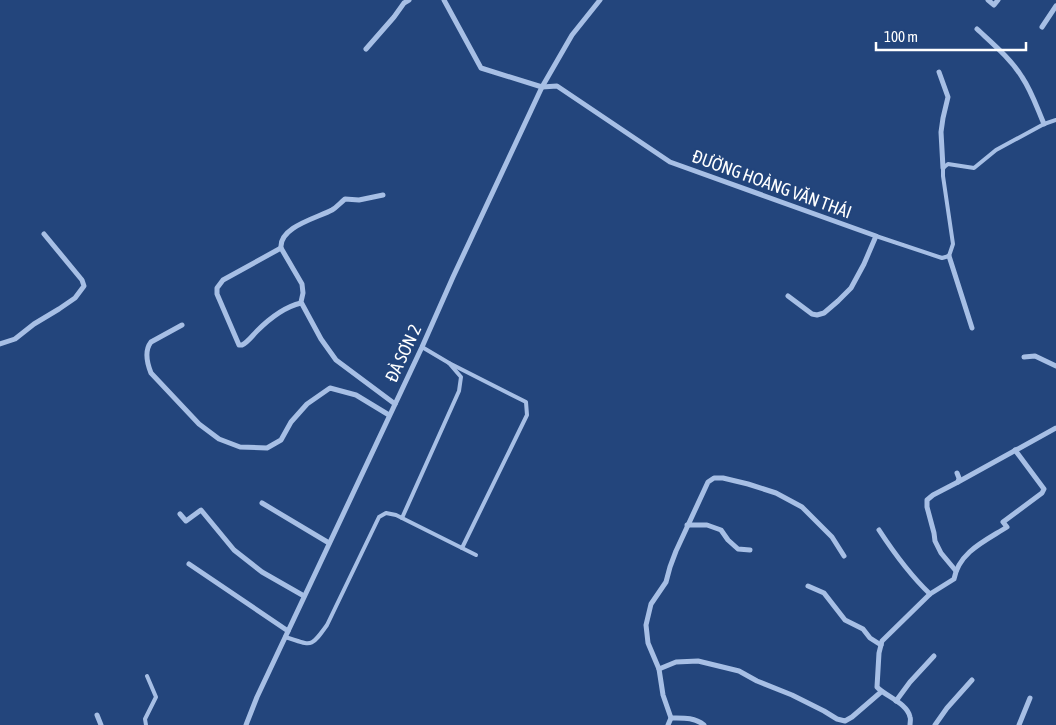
<svg xmlns="http://www.w3.org/2000/svg" width="1056" height="725" font-family="'Asap Condensed',sans-serif">
	<style>
		.lines { fill: none; stroke-linecap: round; stroke-linejoin: round }
		.service { stroke: #a7bfe5; stroke-width: 4 }
		.minor { stroke: #a7bfe5; stroke-width: 5 }
		.labels { text-anchor: middle; dominant-baseline: central; stroke-width: 4; stroke-linejoin: round; paint-order: stroke }
		.street-label { font-size: 18px; fill: #fff; stroke: #23457c }
	</style>
	<rect width="100%" height="100%" fill="#23457c"/>
	<g class="lines">
		<!-- service -->
		<g class="service">
			<path d="M 876,236 L 942,258 L 949,256 L 953,244 L 943,176 L 943,168 L 948,164 L 974,168 L 996,150 L 1044,124 L 1056,120"/>
			<path d="M 449,363 L 526,402 L 527,415 L 462,548"/>
			<path d="M 402,518 L 459,391 L 461,377 L 449,363 L 422,347"/>
			<path d="M 285,637 C 312,645 310,649 327,625 L 379,517 L 386,513 L 396,515 L 476,555"/>
			<path d="M 146,725 L 145,719 L 156,697 L 147,676"/>
		</g>
		<!-- minor -->
		<g class="minor">
			<path d="M 444,0 L 481,68 L 542,87 L 557,86 L 670,162 L 876,236 L 864,264 L 851,288 L 838,301 L 824,313 L 817,315 L 812,314 L 788,296"/>
			<path d="M 988,0 L 994,5 L 998,0"/>
			<path d="M 1042,27 L 1056,6"/>
			<path d="M 977,29 C 993,44 1011,59 1022,77 C 1032,92 1037,108 1044,124"/>
			<path d="M 366,49 L 394,17 L 404,3 L 409,0"/>
			<path d="M 939,72 L 948,97 L 943,118 L 941,132 L 943,168"/>
			<path d="M 383,195 L 359,200 L 345,199 C 340,203 337,207 332,210 C 317,218 279,227 281,248 L 302,284 L 303,293 L 301,302 L 321,339 L 336,360 L 395,404"/>
			<path d="M 281,248 L 223,280 L 217,288 L 217,294 L 239,345 L 242,345 C 248,342 252,336 257,331 C 269,319 284,307 301,303"/>
			<path d="M 949,256 L 972,328"/>
			<path d="M 182,325 L 151,342 C 144,351 147,363 151,373 L 199,424 L 219,439 L 240,447 L 267,448 L 281,440 L 291,422 L 307,404 L 330,388 L 356,395 L 389,415"/>
			<path d="M 0,344 L 15,339 L 34,324 L 59,309 L 75,298 L 84,286 L 82,280 L 44,234"/>
			<path d="M 1024,357 L 1035,356 L 1056,366"/>
			<path d="M 958,482 L 1056,428"/>
			<path d="M 262,503 L 329,543"/>
			<path d="M 180,514 L 186,521 L 201,510 L 234,550 L 262,572 L 304,596"/>
			<path d="M 687,525 L 707,525 L 721,530 L 728,540 L 738,549 L 750,550"/>
			<path d="M 879,530 C 894,553 910,575 930,594"/>
			<path d="M 189,564 L 288,631"/>
			<path d="M 956,571 L 941,553 L 935,541 L 934,533 L 927,507 L 927,500 L 933,495 L 958,482 L 959,478 L 957,473"/>
			<path d="M 808,586 L 824,593 L 845,620 L 863,629 L 870,638 L 881,645"/>
			<path d="M 659,669 L 648,643 L 646,625 L 651,604 L 666,582 L 670,567 L 676,551 L 708,482 L 714,478 L 723,478 L 748,484 L 776,493 L 802,507 L 832,537 L 844,556"/>
			<path d="M 896,701 L 910,682 L 934,656"/>
			<path d="M 97,715 L 101,725"/>
			<path d="M 671,718 C 683,718 694,717 704,725"/>
			<path d="M 246,725 L 257,697 L 422,347 L 453,277 L 542,87 L 572,35 L 600,0"/>
			<path d="M 668,725 L 671,718 L 663,695 L 659,669 L 676,662 L 698,661 L 739,671 L 757,681 L 792,695 L 824,711 L 837,719 L 845,721 L 852,717 L 881,692"/>
			<path d="M 910,725 C 910,722 911,719 910,717 C 907,703 885,696 877,687 L 879,653 L 882,641 L 930,594 L 954,579 C 959,552 985,541 1007,527 L 1003,522 L 1042,493 L 1044,489 L 1015,450"/>
			<path d="M 935,725 L 947,708 L 972,680"/>
			<path d="M 1019,725 L 1030,698"/>
		</g>
	</g>
	<g class="labels">
		<!-- street labels -->
		<g class="street-label">
			<text transform="translate(772 184) rotate(20)">ĐƯỜNG HOÀNG VĂN THÁI</text>
			<text transform="translate(403 353) rotate(-65)">ĐÀ SƠN 2</text>
		</g>
	</g>
	<!-- scale -->
	<path d="M876 42v8h150v-8" fill="none" stroke="#ffffff" stroke-width="2.5"/>
	<text x="884" y="42" font-size="15" fill="#ffffff" stroke="#23457c" stroke-width="4" paint-order="stroke">100 m</text>
</svg>
